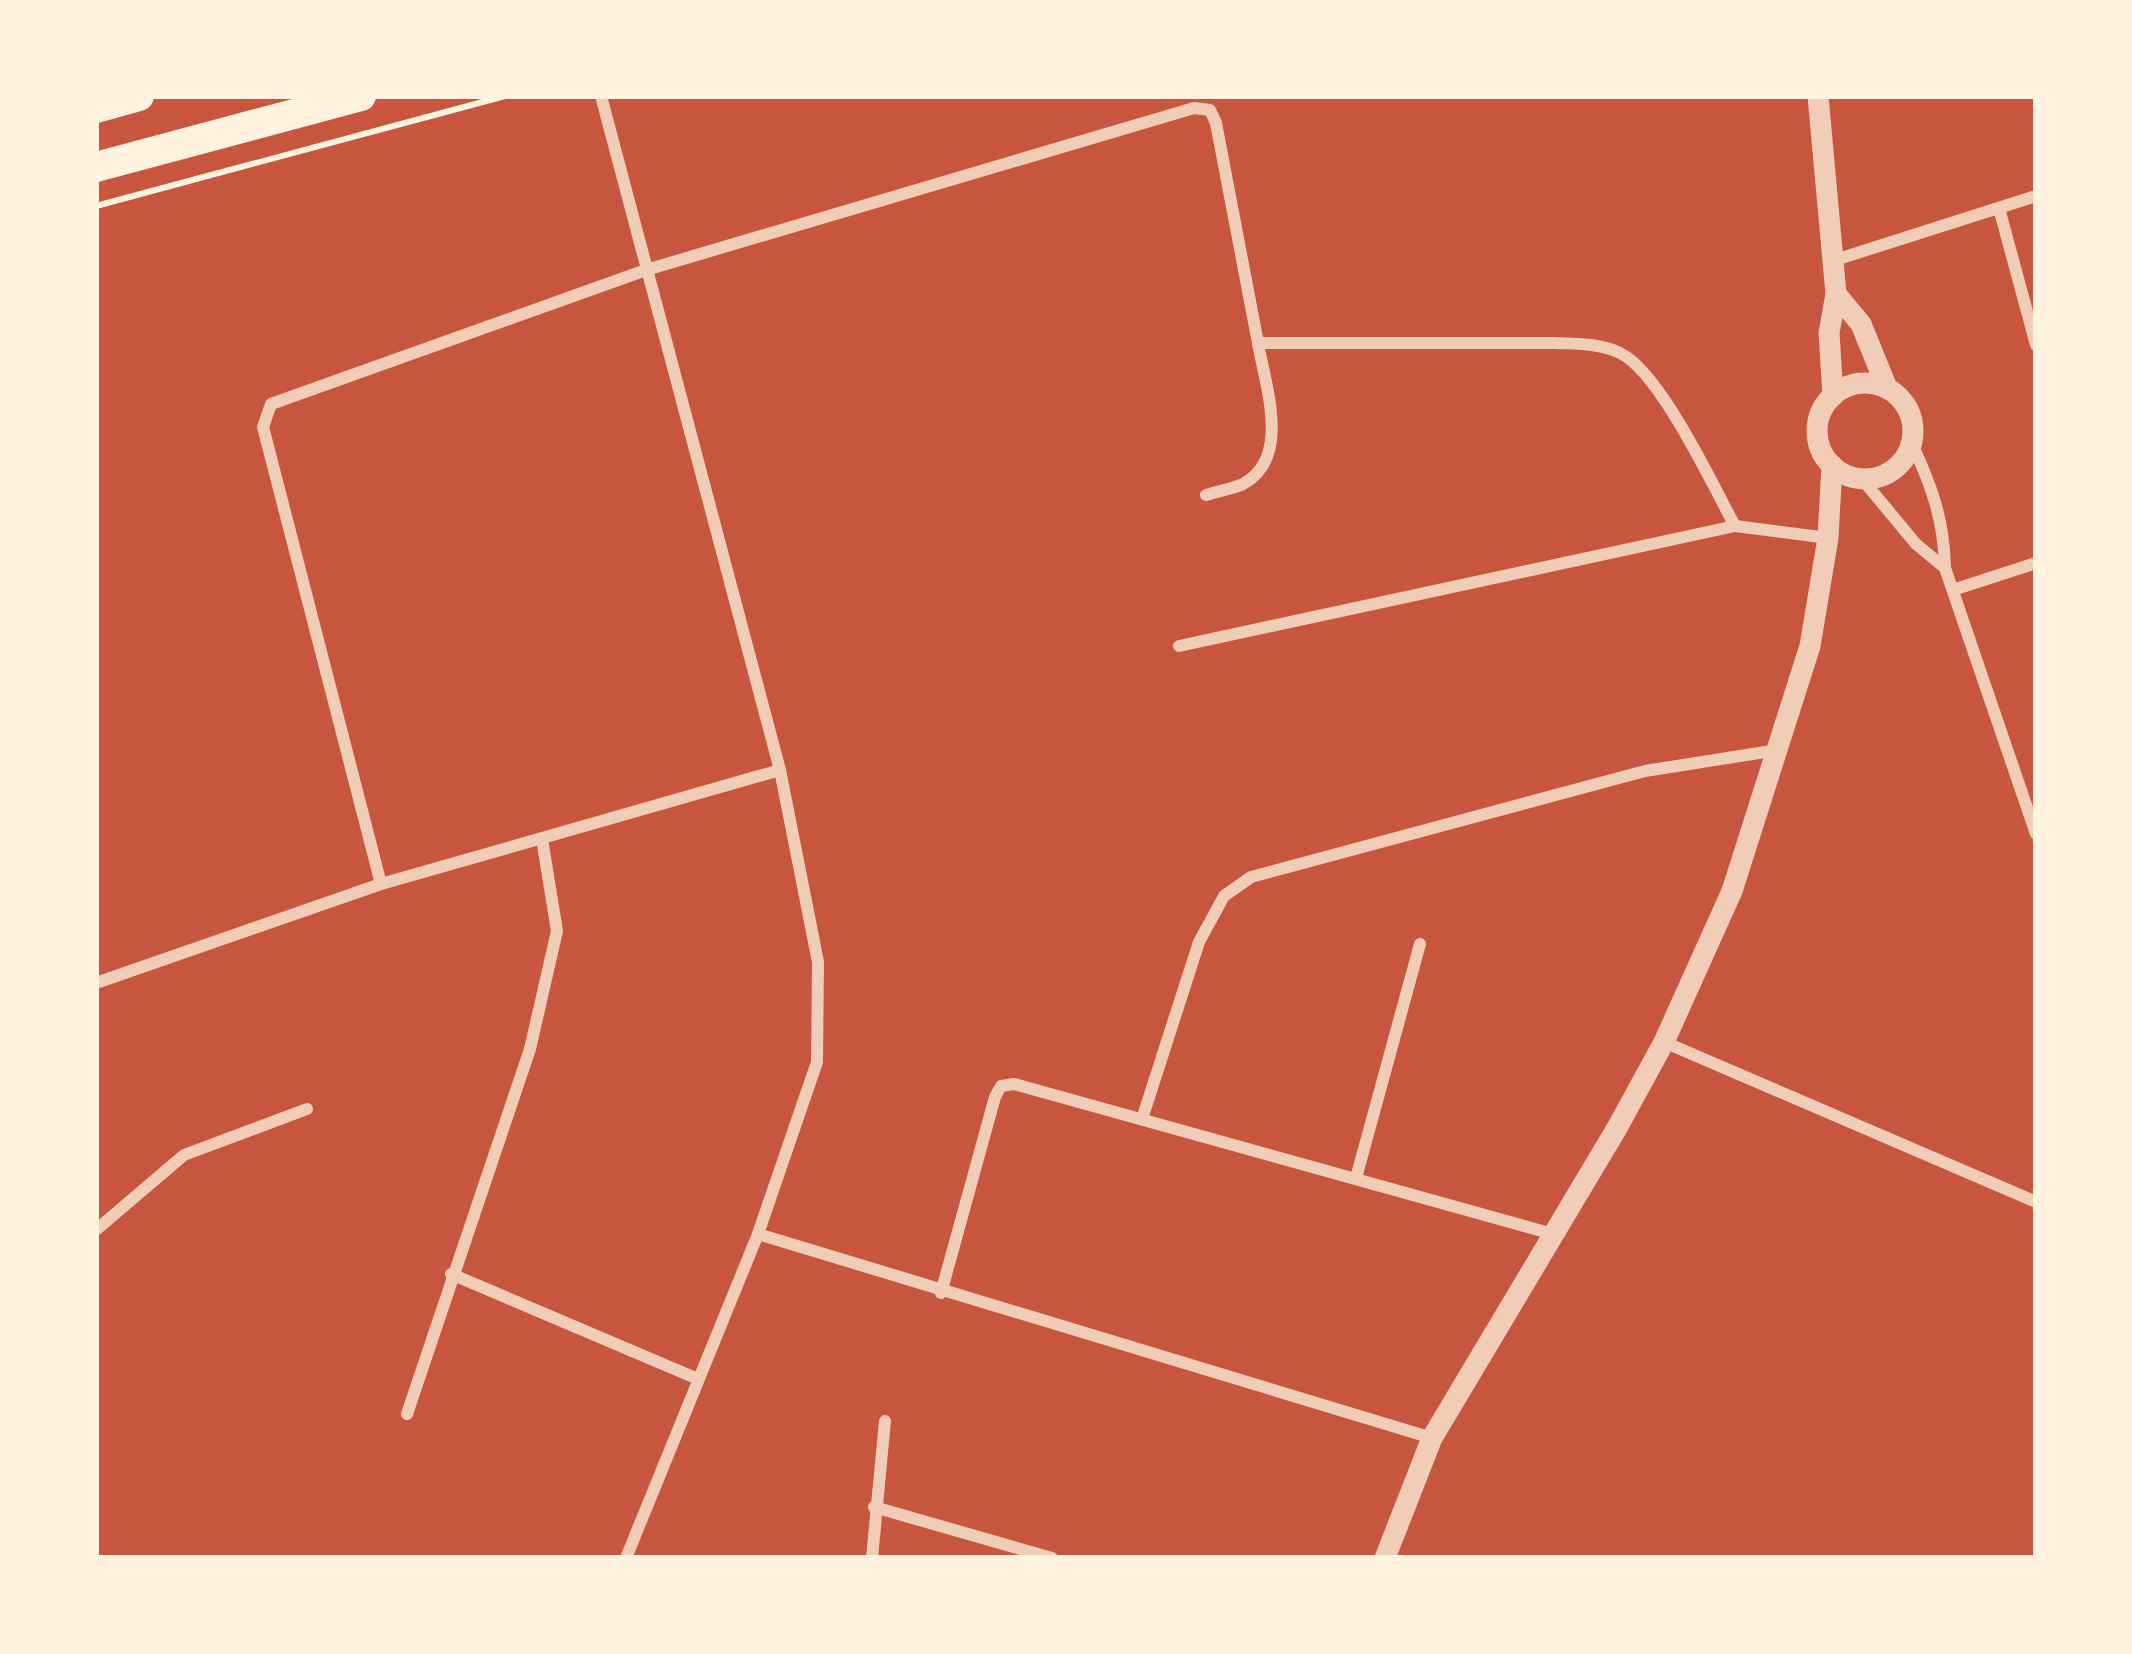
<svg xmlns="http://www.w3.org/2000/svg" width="2132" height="1654" font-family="'Public Sans',sans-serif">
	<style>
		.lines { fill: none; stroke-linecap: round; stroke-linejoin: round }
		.path { stroke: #fff3e0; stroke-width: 6 }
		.minor { stroke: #f1ccb7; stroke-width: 12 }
		.tertiary { stroke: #f1ccb7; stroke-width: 21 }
		.primary { stroke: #fff3e0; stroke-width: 30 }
	</style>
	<rect width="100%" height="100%" fill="#c8553d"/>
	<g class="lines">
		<!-- path -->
		<path class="path" d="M 96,206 L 505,96"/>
		<!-- minor -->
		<g class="minor">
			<path d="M 601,96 L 780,770"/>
			<path d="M 1999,208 L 2036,345"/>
			<path d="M 1832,261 L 2036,196"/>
			<path d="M 1912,444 C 1932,486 1944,521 1945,568 L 2036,834"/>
			<path d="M 1862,479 L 1916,544 L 1945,568"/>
			<path d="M 1206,495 C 1218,491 1232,489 1243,484 C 1292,458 1265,385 1258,343"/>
			<path d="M 1953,590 L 2036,563"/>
			<path d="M 1179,646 L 1735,526"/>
			<path d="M 381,884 L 263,427 L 271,404 L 646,270 L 1194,108 L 1210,110 L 1216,123 L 1258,343 L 1555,343 C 1576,344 1600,343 1620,353 C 1660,372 1712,484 1735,526 L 1828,538"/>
			<path d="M 96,983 L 381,884 L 780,770 L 818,962 L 817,1062 L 758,1234 L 626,1558"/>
			<path d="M 1664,1042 L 2036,1202"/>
			<path d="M 1142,1119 L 1199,942 L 1224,896 L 1251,877 L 1645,771 L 1778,750"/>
			<path d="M 1356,1178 L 1420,944"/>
			<path d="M 96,1230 L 184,1155 L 307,1109"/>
			<path d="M 758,1234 L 1432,1438"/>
			<path d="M 451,1274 L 698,1379"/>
			<path d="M 941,1293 L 995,1097 L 1001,1086 L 1014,1084 L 1553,1234"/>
			<path d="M 407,1414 L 530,1049 L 557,931 L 542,839"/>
			<path d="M 874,1507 L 1052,1558"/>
			<path d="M 872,1558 L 885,1421"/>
		</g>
		<!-- tertiary -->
		<g class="tertiary">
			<path d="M 1818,96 L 1836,294 L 1829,333 L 1833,396"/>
			<path d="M 1836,294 L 1861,324 L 1887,388"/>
			<circle cx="1865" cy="431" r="48"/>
			<path d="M 1385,1558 L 1432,1438 L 1617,1128 L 1664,1042 L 1732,891 L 1810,646 L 1828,538 L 1832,465"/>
		</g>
		<!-- primary -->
		<g class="primary">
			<path d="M 96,108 L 139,96"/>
			<path d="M 96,167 L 361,96"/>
		</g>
	</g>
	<!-- border -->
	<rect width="2132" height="1654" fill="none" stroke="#fff3e0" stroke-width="198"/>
</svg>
